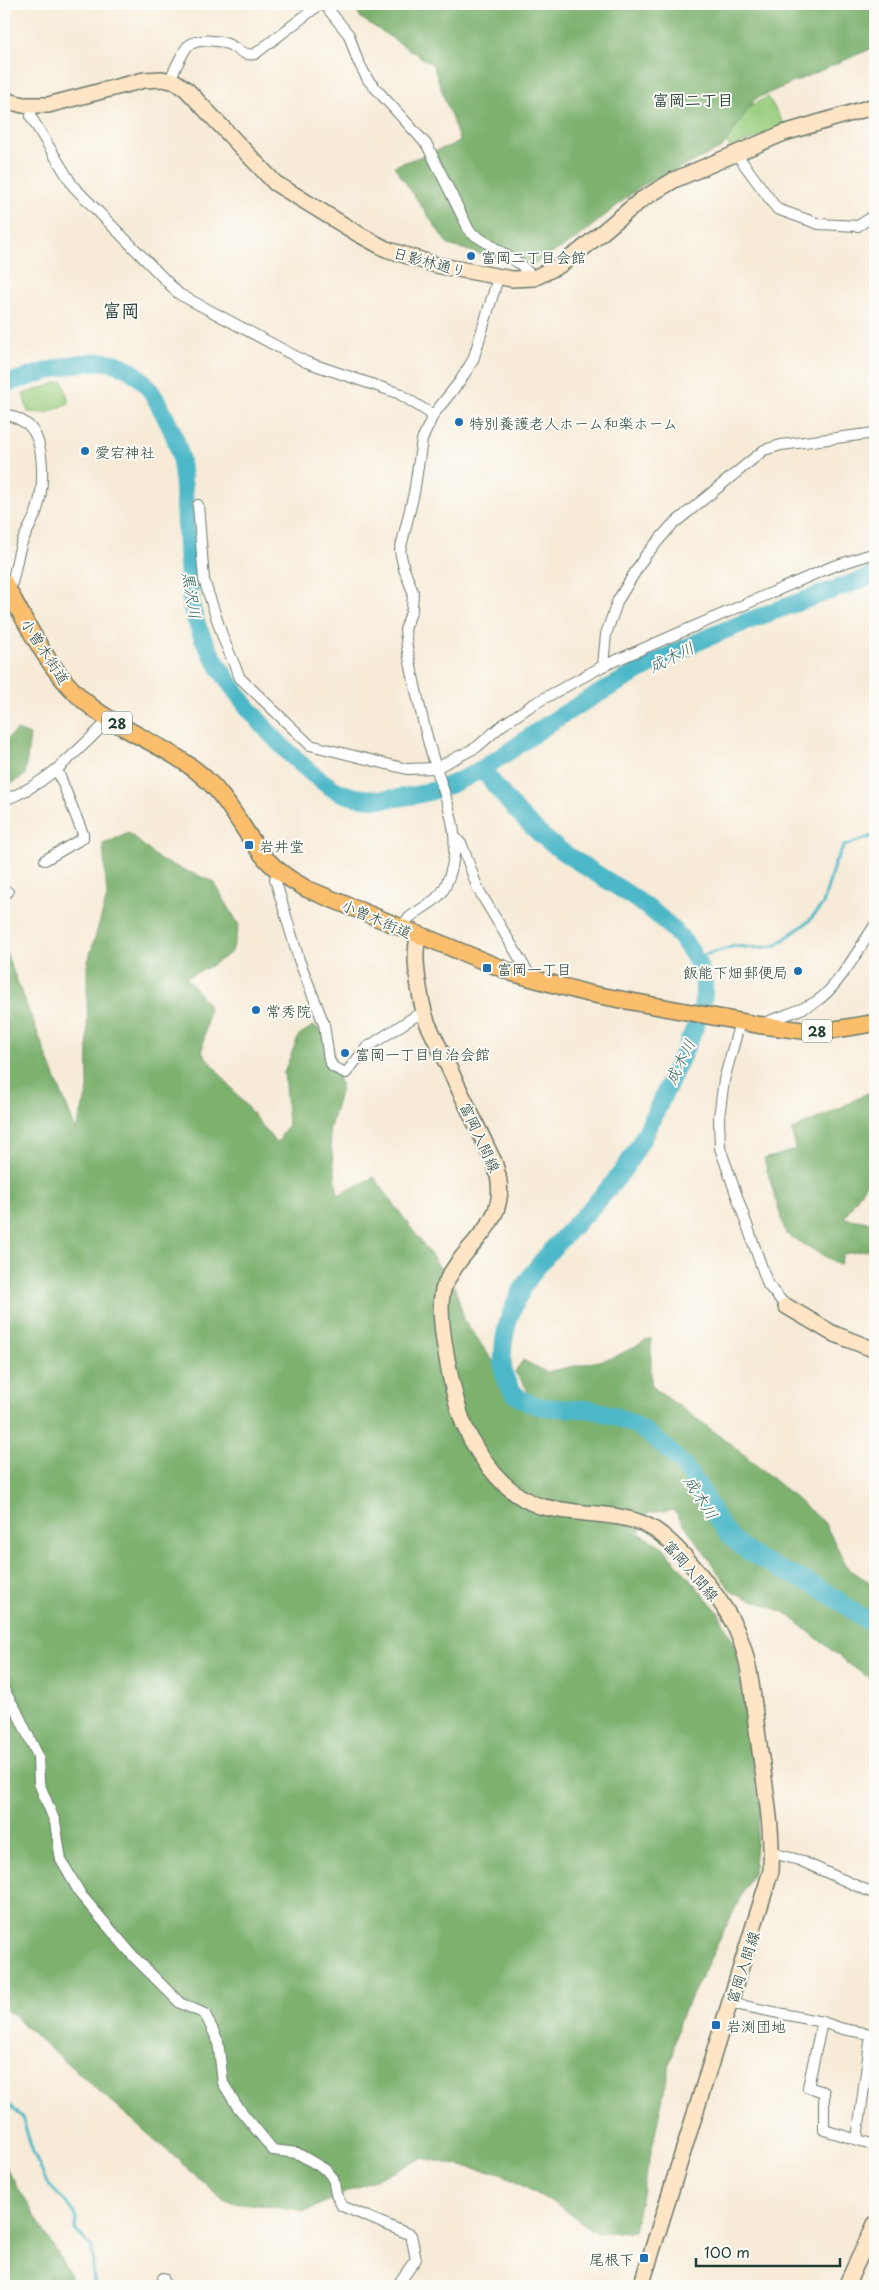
<svg xmlns="http://www.w3.org/2000/svg" width="879" height="2290" font-family="'Playpen Sans','Klee One',sans-serif">
	<style>
		.green { fill: #9ace7f; stroke: #5c865a }
		.forest { fill: #7bb16e; stroke: #4d7751 }
		.lines { fill: none; stroke-linecap: round; stroke-linejoin: round }
		.stream { stroke: #4bb7c7; stroke-width: 3 }
		.river { stroke: #4bb7c7; stroke-width: 18 }
		.street-casing { stroke: #6b7a6d; stroke-width: 12 }
		.secondary-casing { stroke: #6b7a6d; stroke-width: 18 }
		.primary-casing { stroke: #6b7a6d; stroke-width: 19 }
		.street { stroke: #fff; stroke-width: 10 }
		.secondary { stroke: #fde5c5; stroke-width: 15 }
		.primary { stroke: #fabe6d; stroke-width: 16 }
		.poi-dot { fill: #1f6fb2; stroke: #fdfcf7; stroke-width: 2 }
		.labels { text-anchor: middle; dominant-baseline: central; stroke-width: 4; stroke-linejoin: round; paint-order: stroke }
		.shield { fill: #fdfcf7; stroke: #62766e; stroke-width: 1 }
		.shield-label { font-size: 14px; font-weight: bold; fill: #1f3d34 }
		.poi-label { font-size: 15px; fill: #1f3d34; stroke: #fdfcf7; text-anchor: start }
		.street-label { font-size: 15px; fill: #1f3d34; stroke: #fdfcf7 }
		.neighbourhood-label { font-size: 16px; font-weight: bold; fill: #1f3d34; stroke: #fdfcf7 }
		.water-label { font-size: 16px; font-style: italic; fill: #2c6260; stroke: #fdfcf7 }
		.quarter-label { font-size: 18px; font-weight: bold; fill: #1f3d34; stroke: #fdfcf7 }
	</style>
	<rect width="100%" height="100%" fill="#fdfcf7"/>
	<filter id="ink" filterUnits="userSpaceOnUse"><feTurbulence type="fractalNoise" baseFrequency=".02" numOctaves="2"/><feDisplacementMap in="SourceGraphic" scale="10" xChannelSelector="R" yChannelSelector="G"/><feConvolveMatrix kernelMatrix="1 2 1 2 8 2 1 2 1" color-interpolation-filters="sRGB"/></filter>
	<filter id="wash" filterUnits="userSpaceOnUse"><feTurbulence type="fractalNoise" baseFrequency=".0096" numOctaves="4" result="noise"/><feDisplacementMap in="SourceGraphic" scale="20" xChannelSelector="R" yChannelSelector="G"/><feGaussianBlur stdDeviation="1.12" result="paint"/><feColorMatrix in="noise" values="0 0 0 0 0 0 0 0 0 0 0 0 0 0 0 0 0 1.4 0 .05"/><feComposite in="paint" operator="in"/></filter>
	<g filter="url(#wash)">
		<rect width="100%" height="100%" fill="#f7ebd8"/>
		<!-- green -->
		<g class="green">
			<path d="M 768,97 L 786,127 L 730,148 L 719,121 Z"/>
			<path d="M 63,381 L 69,403 L 47,413 L 28,412 L 23,394 Z"/>
		</g>
		<!-- forest -->
		<g class="forest">
			<path d="M 353,4 L 875,4 L 875,47 L 755,99 L 722,148 L 641,186 L 575,240 L 528,267 L 448,245 L 394,166 L 460,142 L 433,65 L 361,18 Z"/>
			<path d="M 17,730 L 30,735 L 25,775 L 4,788 L 4,742 Z"/>
			<path d="M 129,833 L 160,860 L 214,882 L 239,925 L 232,952 L 207,968 L 186,977 L 209,1006 L 202,1052 L 277,1144 L 288,1124 L 284,1072 L 299,1035 L 313,1026 L 329,1034 L 341,1089 L 329,1131 L 338,1195 L 374,1177 L 455,1288 L 465,1322 L 493,1361 L 511,1398 L 537,1416 L 526,1387 L 515,1372 L 523,1360 L 546,1372 L 613,1358 L 651,1338 L 651,1386 L 730,1443 L 824,1522 L 849,1570 L 875,1585 L 875,1681 L 851,1666 L 786,1613 L 732,1592 L 674,1510 L 647,1513 L 639,1533 L 663,1547 L 718,1612 L 736,1647 L 760,1808 L 753,1872 L 679,2022 L 634,2231 L 597,2233 L 559,2206 L 501,2174 L 422,2158 L 306,2211 L 225,2201 L 4,2008 L 4,948 L 76,1130 L 88,1090 L 87,965 L 107,897 L 103,844 Z"/>
			<path d="M 875,1089 L 875,1169 L 844,1218 L 875,1223 L 875,1249 L 843,1254 L 840,1265 L 786,1234 L 764,1159 L 795,1150 L 792,1130 L 838,1109 Z"/>
			<path d="M 4,2164 L 69,2273 L 72,2286 L 4,2286 Z"/>
		</g>
		<g class="lines">
			<!-- stream -->
			<g class="stream">
				<path d="M 694,958 L 735,946 L 754,948 L 775,946 L 809,921 L 823,904 L 835,862 L 844,846 L 875,835"/>
				<path d="M 4,2100 L 22,2117 L 33,2152 L 47,2183 L 72,2209 L 76,2219 L 75,2230 L 92,2247 L 94,2286"/>
			</g>
			<!-- river -->
			<g class="river">
				<path d="M 4,384 C 36,376 92,352 122,366 C 140,374 150,388 159,405 C 167,420 177,438 180,456 C 187,496 185,537 189,577 C 190,587 190,598 192,608 C 205,665 282,757 332,788 C 350,799 376,800 397,798 C 469,790 506,750 564,714 C 595,695 628,677 660,660 C 728,625 803,601 875,575"/>
				<path d="M 483,770 C 506,800 529,828 560,850 C 606,883 683,916 702,974 C 710,1001 693,1032 682,1056 C 664,1093 648,1133 626,1166 C 585,1226 515,1264 504,1341 C 502,1359 501,1374 511,1389 C 528,1414 567,1406 592,1410 C 609,1413 624,1419 638,1427 C 664,1443 687,1467 703,1493 C 712,1510 719,1526 733,1539 C 757,1563 790,1572 819,1588 C 838,1599 857,1614 875,1626"/>
			</g>
		</g>
	</g>
	<g filter="url(#ink)">
		<g class="lines">
			<!-- street casing -->
			<g class="street-casing">
				<g id="street">
					<path d="M 324,4 L 349,35 L 357,59 L 368,80 L 427,145 L 470,232 L 520,264 L 534,278"/>
					<path d="M 170,80 C 172,75 184,49 188,46 C 198,38 219,40 230,45 C 239,50 244,56 255,54 L 319,5 L 324,4"/>
					<path d="M 32,106 L 31,117 L 73,186 L 179,294 L 306,362 L 398,393 L 433,415"/>
					<path d="M 735,152 L 777,209 L 819,224 L 858,226 L 875,215"/>
					<path d="M 4,413 C 12,416 21,419 28,425 C 46,441 44,488 37,510 C 33,522 26,532 21,545 C 16,560 15,577 9,593"/>
					<path d="M 875,433 L 781,445 L 764,450 L 671,526 L 645,556 L 618,600 L 606,634 L 603,666 L 831,567 L 875,553"/>
					<path d="M 198,505 L 204,580 L 223,638 L 240,678 L 310,745 L 407,769 L 436,768 L 477,747 L 501,726 L 532,705 L 603,666"/>
					<path d="M 4,800 C 47,785 78,750 110,719"/>
					<path d="M 456,838 L 462,845 L 478,889 L 532,979"/>
					<path d="M 45,860 L 83,838 L 83,834 L 57,769"/>
					<path d="M 277,870 L 275,879 L 299,960 L 324,1024 L 329,1060 L 333,1067 L 346,1073 L 366,1048 L 414,1017 L 424,1013"/>
					<path d="M 4,890 L 8,892"/>
					<path d="M 401,928 C 410,910 436,906 445,887 C 468,838 444,798 431,751 C 421,717 414,682 407,647 L 405,630 L 412,609 L 413,592 L 404,569 L 400,551 L 414,493 L 422,440 L 433,415 L 460,381 L 473,360 L 498,278"/>
					<path d="M 740,1022 L 724,1080 L 719,1117 L 720,1148 L 768,1285 L 786,1306"/>
					<path d="M 764,1023 C 781,1016 801,1011 817,1001 C 840,985 859,948 875,925"/>
					<path d="M 4,1690 L 16,1710 L 38,1756 L 39,1783 L 55,1822 L 61,1860 L 81,1895 L 135,1958 L 180,2003 L 205,2014 L 218,2041 L 223,2083 L 237,2106 L 273,2150 L 297,2153 L 326,2170 L 333,2178 L 336,2194 L 342,2206 L 411,2235 L 416,2259 L 397,2286"/>
					<path d="M 772,1853 L 799,1860 L 875,1894"/>
					<path d="M 730,2003 L 822,2022 L 843,2029 L 875,2035"/>
					<path d="M 822,2022 L 808,2087 L 824,2092 L 824,2130 L 875,2145"/>
					<path d="M 857,2139 L 871,2035"/>
					<path d="M 163,2278 L 165,2286"/>
				</g>
			</g>
			<!-- secondary casing -->
			<g class="secondary-casing">
				<g id="secondary">
					<path d="M 4,100 L 23,105 L 48,105 L 144,80 L 162,79 L 176,82 L 187,90 L 275,183 L 360,235 L 386,249 L 436,265 L 512,279 L 534,278 L 560,265 L 581,250 L 641,200 L 674,180 L 784,133 L 875,106"/>
					<path d="M 419,936 C 411,955 421,1003 427,1022 L 494,1162 C 517,1224 464,1238 444,1287 C 434,1312 454,1402 465,1427 C 479,1459 506,1495 540,1506 C 554,1510 570,1511 585,1513 C 605,1515 627,1516 646,1525 C 677,1539 727,1605 739,1636 C 752,1668 753,1704 758,1737 C 764,1781 773,1826 771,1871 L 641,2286"/>
					<path d="M 786,1306 L 832,1333 L 875,1350"/>
					<path d="M 846,2286 L 875,2224"/>
				</g>
			</g>
			<!-- primary casing -->
			<g class="primary-casing">
				<path id="primary" d="M 4,582 C 28,626 52,678 93,708 C 130,736 178,750 211,784 C 234,807 246,837 267,860 C 279,873 293,881 307,889 L 513,973 L 586,993 L 759,1025 L 807,1031 L 832,1030 L 875,1023"/>
			</g>
			<!-- street -->
			<use href="#street" class="street"/>
			<!-- secondary -->
			<use href="#secondary" class="secondary"/>
			<!-- primary -->
			<use href="#primary" class="primary"/>
		</g>
	</g>
	<!-- markers -->
	<g class="poi-dot">
		<circle cx="471" cy="256" r="5"/>
		<circle cx="459" cy="422" r="5"/>
		<circle cx="85" cy="451" r="5"/>
		<rect x="244" y="840" width="10" height="10" rx="2.5"/>
		<rect x="482" y="963" width="10" height="10" rx="2.5"/>
		<circle cx="798" cy="971" r="5"/>
		<circle cx="256" cy="1010" r="5"/>
		<circle cx="345" cy="1053" r="5"/>
		<rect x="711" y="2020" width="10" height="10" rx="2.5"/>
		<rect x="639" y="2253" width="10" height="10" rx="2.5"/>
	</g>
	<g class="labels">
		<!-- shield labels -->
		<g class="shield">
			<rect x="102" y="711.5" width="30" height="23" rx="4"/>
			<rect x="802" y="1019.5" width="30" height="23" rx="4"/>
		</g>
		<g class="shield-label">
			<text x="117" y="723">28</text>
			<text x="817" y="1031">28</text>
		</g>
		<!-- poi labels -->
		<g class="poi-label">
			<text x="481" y="256">富岡二丁目会館</text>
			<text x="469" y="422">特別養護老人ホーム和楽ホーム</text>
			<text x="95" y="451">愛宕神社</text>
			<text x="259" y="845">岩井堂</text>
			<text x="497" y="968">富岡一丁目</text>
			<text x="788" y="971" text-anchor="end">飯能下畑郵便局</text>
			<text x="266" y="1010">常秀院</text>
			<text x="355" y="1053">富岡一丁目自治会館</text>
			<text x="726" y="2025">岩渕団地</text>
			<text x="634" y="2258" text-anchor="end">尾根下</text>
		</g>
		<!-- street labels -->
		<g class="street-label">
			<text transform="translate(430 261) rotate(15)">日影林通り</text>
			<text transform="translate(46 651) rotate(57)">小曽木街道</text>
			<text transform="translate(377 918) rotate(23)">小曽木街道</text>
			<text transform="translate(481 1137) rotate(65)">富岡入間線</text>
			<text transform="translate(692 1570) rotate(49)">富岡入間線</text>
			<text transform="translate(742 1967) rotate(-72)">富岡入間線</text>
		</g>
		<!-- neighbourhood labels -->
		<g class="neighbourhood-label">
			<text x="693" y="99">富岡二丁目</text>
		</g>
		<!-- water labels -->
		<g class="water-label">
			<text transform="translate(193 595) rotate(81)">黒沢川</text>
			<text transform="translate(671 656) rotate(-26)">成木川</text>
			<text transform="translate(679 1061) rotate(-64)">成木川</text>
			<text transform="translate(702 1497) rotate(58)">成木川</text>
		</g>
		<!-- quarter labels -->
		<g class="quarter-label">
			<text x="121" y="309">富岡</text>
		</g>
	</g>
	<!-- margin -->
	<rect width="879" height="2290" fill="none" stroke="#fdfcf7" stroke-width="20"/>
	<!-- scale -->
	<path d="M696 2258v8h144v-8" fill="none" stroke="#1f3d34" stroke-width="2.5"/>
	<text x="704" y="2258" font-size="15" fill="#1f3d34" stroke="#fdfcf7" stroke-width="4" paint-order="stroke">100 m</text>
</svg>
